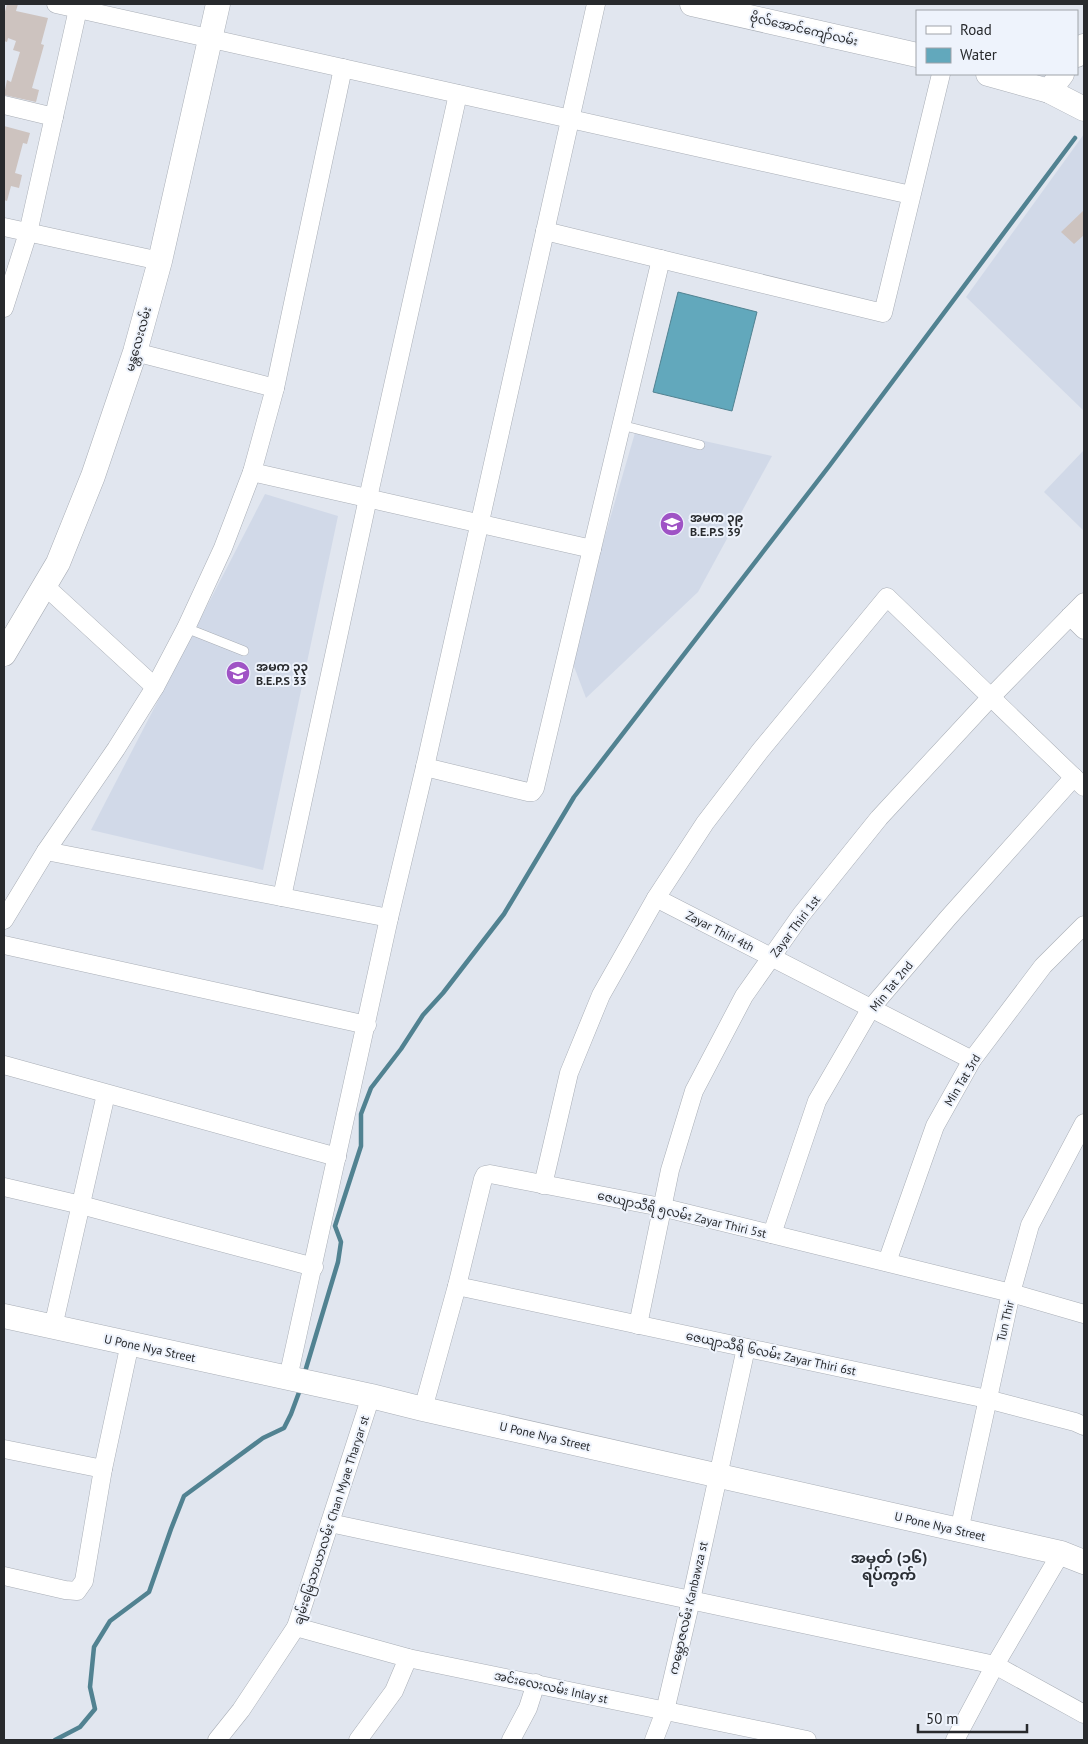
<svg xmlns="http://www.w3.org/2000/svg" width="1088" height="1744" font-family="'PT Sans','Noto Sans Myanmar',sans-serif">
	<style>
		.built { fill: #d1d9e8 }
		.water { fill: #62a8bc; stroke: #518291 }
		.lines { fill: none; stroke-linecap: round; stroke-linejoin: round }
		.stream { stroke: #518291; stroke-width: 4.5 }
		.building { fill: #cdc3bf }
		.lane-casing { stroke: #a9aeb6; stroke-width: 10 }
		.street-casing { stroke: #a9aeb6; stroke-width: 19 }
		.secondary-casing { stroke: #a9aeb6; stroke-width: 25 }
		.lane { stroke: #fff; stroke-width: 9 }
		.street { stroke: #fff; stroke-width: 18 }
		.secondary { stroke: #fff; stroke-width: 24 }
		.labels { text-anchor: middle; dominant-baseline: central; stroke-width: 4; stroke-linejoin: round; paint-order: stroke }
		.street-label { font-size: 12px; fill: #282a2d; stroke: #eef3fc }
		.poi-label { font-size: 12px; font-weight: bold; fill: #282a2d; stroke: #eef3fc; text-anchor: start }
		.quarter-label { font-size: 15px; font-weight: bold; fill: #2c3036; stroke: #eef3fc }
	</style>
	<rect width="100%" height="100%" fill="#e1e6ef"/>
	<!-- built -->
	<g class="built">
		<path d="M 1084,134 L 1084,411 L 966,297 Z"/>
		<path d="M 637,426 L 772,456 L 698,592 L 586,698 L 570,656 Z"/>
		<path d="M 1084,450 L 1084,531 L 1044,492 Z"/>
		<path d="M 265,494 L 338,516 L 263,870 L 91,830 Z"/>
	</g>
	<!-- water -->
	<path class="water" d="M 678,292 L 757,312 L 732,411 L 653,392 Z"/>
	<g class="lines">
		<!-- stream -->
		<g class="stream">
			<path d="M 304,1375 L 338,1262 L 341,1242 L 335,1226 L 361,1146 L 361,1114 L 371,1088 L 401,1049 L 423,1015 L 443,993 L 504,914 L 574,797 L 830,465 L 1075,138"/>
			<path d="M 55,1740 L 80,1727 L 95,1709 L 90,1687 L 94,1647 L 110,1621 L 149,1592 L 171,1529 L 184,1496 L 263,1438 L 284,1428 L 291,1414 L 301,1387"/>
		</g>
	</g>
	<!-- building -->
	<g class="building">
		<path d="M 7,4 L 18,4 L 16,11 L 48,18 L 41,44 L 44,45 L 32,88 L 39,90 L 36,102 L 4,95 L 7,80 L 11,82 L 20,52 L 13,50 L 16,41 L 8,38 L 7,42 L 4,41 L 4,15 Z"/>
		<path d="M 4,126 L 30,133 L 27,144 L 23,143 L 15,173 L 22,175 L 19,188 L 11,186 L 7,201 L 4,200 Z"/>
		<path d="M 1084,210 L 1084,235 L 1074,244 L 1061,232 Z"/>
	</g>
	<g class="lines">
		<!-- lane casing -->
		<g class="lane-casing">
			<g id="lane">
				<path d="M 621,425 L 700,445"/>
				<path d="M 186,628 L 244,651"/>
			</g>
		</g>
		<!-- street casing -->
		<g class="street-casing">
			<g id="street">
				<path d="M 56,4 L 911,195"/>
				<path d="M 4,105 L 54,117"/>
				<path d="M 4,227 L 160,261"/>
				<path d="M 545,231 L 883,313 L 941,74"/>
				<path d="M 4,308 L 28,233 L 78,9"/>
				<path d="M 135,352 L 275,388"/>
				<path d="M 252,472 L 592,549"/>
				<path d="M 45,586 L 155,687"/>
				<path d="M 1070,616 L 1084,630"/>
				<path d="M 425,767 L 528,792 L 532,792 L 535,788 L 661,259"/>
				<path d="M 46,851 L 389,918"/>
				<path d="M 282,897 L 368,498 L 458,94"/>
				<path d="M 656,898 L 972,1060"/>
				<path d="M 4,920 L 46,851 L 116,749 L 155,687 L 186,628 L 223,548 L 252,472 L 275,388 L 343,68"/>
				<path d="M 4,945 L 367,1025"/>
				<path d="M 4,1065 L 337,1157"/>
				<path d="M 543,1185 L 569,1073 L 601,995 L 656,898 L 705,823 L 760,751 L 887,597 L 1084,787"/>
				<path d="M 4,1187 L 81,1205 L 314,1267"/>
				<path d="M 772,1234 L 817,1101 L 871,1008 L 948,918 L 1074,777"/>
				<path d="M 887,1262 L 935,1126 L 972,1060 L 1043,966 L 1084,925"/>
				<path d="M 457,1286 L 987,1399 L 1075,1422 L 1084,1426"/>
				<path d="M 638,1325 L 670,1170 L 694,1091 L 744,996 L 801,915 L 879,818 L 991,697 L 1084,602"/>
				<path d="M 53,1327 L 106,1094"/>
				<path d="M 288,1378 L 389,918 L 425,767 L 596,4"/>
				<path d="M 423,1409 L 457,1286 L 483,1179 L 485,1175 L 490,1174 L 661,1207 L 1011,1293 L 1084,1314"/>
				<path d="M 4,1449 L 103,1469"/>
				<path d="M 330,1523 L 995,1665 L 1084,1714"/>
				<path d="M 959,1531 L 1011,1293 L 1030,1225 L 1084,1123"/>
				<path d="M 4,1576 L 65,1590 L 77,1591 L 84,1581 L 103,1469 L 130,1343"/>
				<path d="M 296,1627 L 408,1658 L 807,1740"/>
				<path d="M 217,1740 L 241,1710 L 296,1627 L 371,1396"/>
				<path d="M 358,1740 L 394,1691 L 408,1658"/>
				<path d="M 511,1740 L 528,1708 L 536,1683"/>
				<path d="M 654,1740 L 665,1711 L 691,1600 L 746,1348"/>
				<path d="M 955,1740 L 995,1665 L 1061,1553"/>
			</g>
		</g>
		<!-- secondary casing -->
		<g class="secondary-casing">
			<g id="secondary">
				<path d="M 692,4 L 917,55"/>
				<path d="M 1077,55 L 1084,46"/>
				<path d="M 988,74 L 1049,91 L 1084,109"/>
				<path d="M 1049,91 L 1062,74"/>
				<path d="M 4,654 L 58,563 L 93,476 L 135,352 L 160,261 L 218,4"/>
				<path d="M 4,1316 L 371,1396 L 423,1409 L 1061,1553 L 1084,1562"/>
			</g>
		</g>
		<!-- lane -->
		<use href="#lane" class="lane"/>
		<!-- street -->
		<use href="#street" class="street"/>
		<!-- secondary -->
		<use href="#secondary" class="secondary"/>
	</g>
	<!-- icons -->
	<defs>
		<g id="school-disc" transform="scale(1.25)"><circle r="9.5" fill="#9f53c5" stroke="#eef3fc"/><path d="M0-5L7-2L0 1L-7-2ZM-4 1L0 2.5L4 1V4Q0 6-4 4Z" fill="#fff"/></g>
	</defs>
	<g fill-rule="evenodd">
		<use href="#school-disc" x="672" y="524"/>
		<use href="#school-disc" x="238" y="673"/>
	</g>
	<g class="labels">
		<!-- street labels -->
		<g class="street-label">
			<text transform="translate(804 29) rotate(13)">ဗိုလ်အောင်ကျော်လမ်း</text>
			<text transform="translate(138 339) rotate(-74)">မန္တလေးလမ်း</text>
			<text transform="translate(795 926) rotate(-53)">Zayar Thiri 1st</text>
			<text transform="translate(720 931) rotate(27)">Zayar Thiri 4th</text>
			<text transform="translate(891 986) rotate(-51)">Min Tat 2nd</text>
			<text transform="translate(962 1080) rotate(-59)">Min Tat 3rd</text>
			<text transform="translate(682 1214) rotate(13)">ဇေယျာသီရိ ၅လမ်း Zayar Thiri 5st</text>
			<text transform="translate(1005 1321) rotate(-77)">Tun Thir</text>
			<text transform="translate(150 1348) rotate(12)">U Pone Nya Street</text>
			<text transform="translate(771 1353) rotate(12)">ဇေယျာသီရိ ၆လမ်း Zayar Thiri 6st</text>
			<text transform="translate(545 1436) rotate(13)">U Pone Nya Street</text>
			<text transform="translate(331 1520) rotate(-72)">ချမ်းမြေသာယာလမ်း Chan Myae Tharyar st</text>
			<text transform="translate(940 1526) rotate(13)">U Pone Nya Street</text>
			<text transform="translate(688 1608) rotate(-77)">ကမ္ဘောဇလမ်း Kanbawza st</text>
			<text transform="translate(551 1687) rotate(12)">အင်းလေးလမ်း Inlay st</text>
		</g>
		<!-- poi labels -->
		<g class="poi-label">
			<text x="690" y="517">အမက ၃၉<tspan x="690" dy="14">B.E.P.S 39</tspan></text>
			<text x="256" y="666">အမက ၃၃<tspan x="256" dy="14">B.E.P.S 33</tspan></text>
		</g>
		<!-- quarter labels -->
		<g class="quarter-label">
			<text x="889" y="1557">အမှတ် (၁၆)<tspan x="889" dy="17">ရပ်ကွက်</tspan></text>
		</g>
	</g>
	<!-- border -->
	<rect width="1088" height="1744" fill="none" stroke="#282a2d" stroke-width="10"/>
	<!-- legend -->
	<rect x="916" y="10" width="162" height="65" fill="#eef3fc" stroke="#9fa3a9"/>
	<rect x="926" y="26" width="25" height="8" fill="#ffffff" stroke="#9fa3a9"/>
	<text x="960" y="35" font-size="15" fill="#282a2d">Road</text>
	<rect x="926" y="48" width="25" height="15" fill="#62a8bc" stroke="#9fa3a9"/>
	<text x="960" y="60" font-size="15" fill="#282a2d">Water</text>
	<!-- scale -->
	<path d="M918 1724v8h109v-8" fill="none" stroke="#282a2d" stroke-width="2.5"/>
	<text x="926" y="1724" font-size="15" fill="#282a2d" stroke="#eef3fc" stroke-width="4" paint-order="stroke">50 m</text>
</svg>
